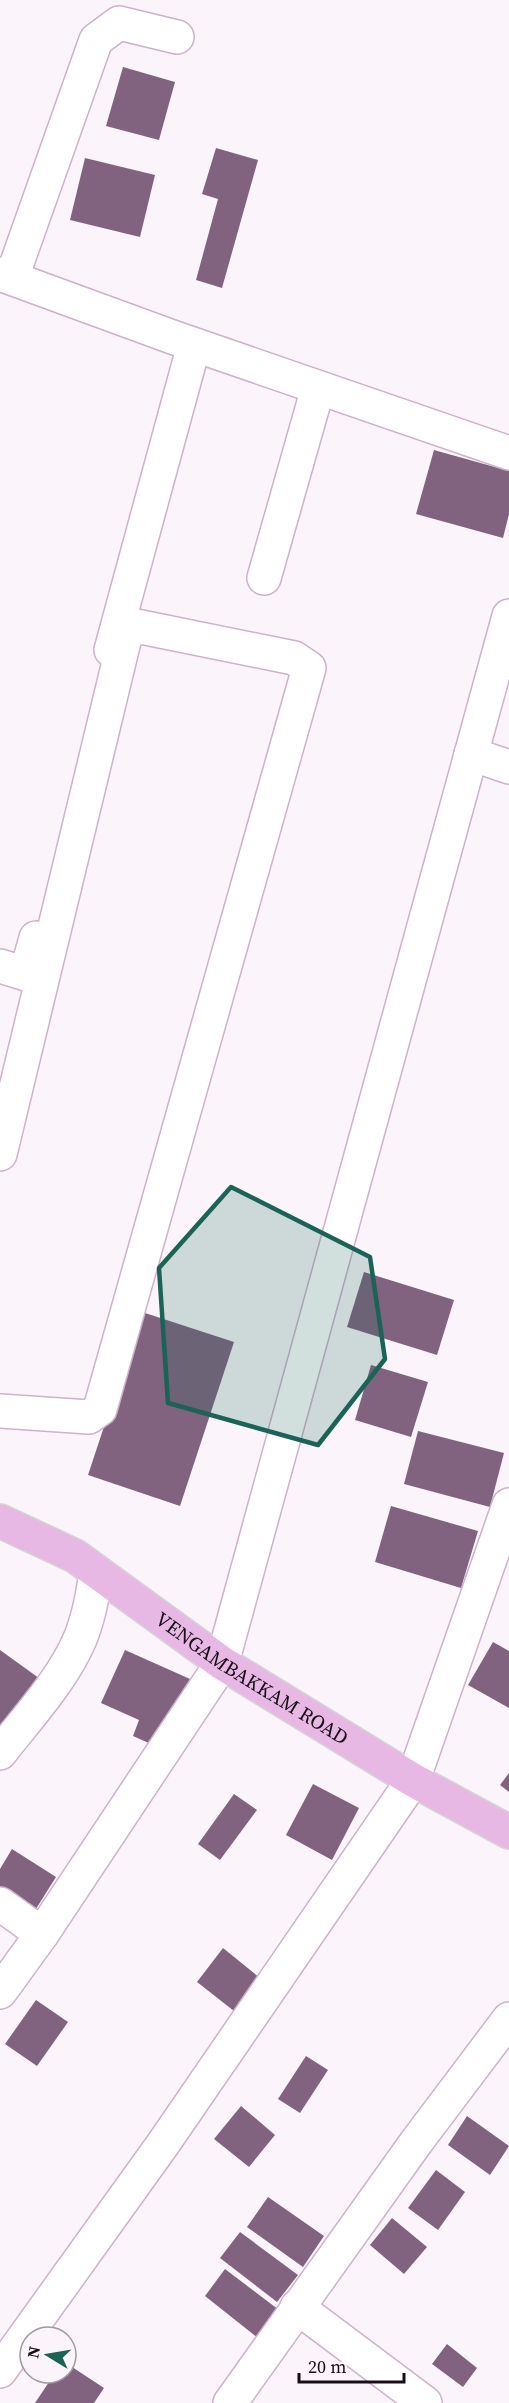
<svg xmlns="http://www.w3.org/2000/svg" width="509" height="2403" font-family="'Source Serif 4',serif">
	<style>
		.building { fill: #81637f }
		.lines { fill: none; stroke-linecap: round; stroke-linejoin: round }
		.minor-casing { stroke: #ceb1cb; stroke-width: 36 }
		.major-casing { stroke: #d5d4d5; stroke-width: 36 }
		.minor { stroke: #fff; stroke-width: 33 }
		.major { stroke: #e8b8e5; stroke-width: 33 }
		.marked { fill: #1b6356; fill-opacity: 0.2; stroke: #1b6356; stroke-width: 4.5; stroke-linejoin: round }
		.labels { text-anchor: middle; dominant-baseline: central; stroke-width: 5; stroke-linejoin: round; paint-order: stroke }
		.street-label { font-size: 20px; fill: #180e17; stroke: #fbf5fb }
	</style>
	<rect width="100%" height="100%" fill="#fbf5fb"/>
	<!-- building -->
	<g class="building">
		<path d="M 123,67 L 175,82 L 159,140 L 106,126 Z"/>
		<path d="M 216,148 L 258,160 L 222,288 L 196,280 L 218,199 L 202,194 Z"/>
		<path d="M 85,158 L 155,175 L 140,237 L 70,220 Z"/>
		<path d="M 434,450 L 509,471 L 509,514 L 503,538 L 416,514 Z"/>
		<path d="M 364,1272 L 454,1300 L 437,1355 L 347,1327 Z"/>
		<path d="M 142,1312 L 234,1342 L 180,1506 L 88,1475 Z"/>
		<path d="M 371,1365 L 428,1382 L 411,1437 L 355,1420 Z"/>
		<path d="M 418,1431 L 504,1453 L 490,1507 L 404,1484 Z"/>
		<path d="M 391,1506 L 478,1531 L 461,1588 L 375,1562 Z"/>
		<path d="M 493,1642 L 509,1651 L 509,1708 L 468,1685 Z"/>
		<path d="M 0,1650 L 43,1681 L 0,1742 Z"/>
		<path d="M 125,1650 L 190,1679 L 160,1748 L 133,1736 L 139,1720 L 101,1703 Z"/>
		<path d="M 509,1773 L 509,1792 L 500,1785 Z"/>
		<path d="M 313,1784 L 359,1808 L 332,1860 L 286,1835 Z"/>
		<path d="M 234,1794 L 257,1810 L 220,1860 L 198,1844 Z"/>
		<path d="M 12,1849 L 56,1877 L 34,1912 L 0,1890 L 0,1869 Z"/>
		<path d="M 223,1948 L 260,1978 L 234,2011 L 197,1982 Z"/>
		<path d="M 36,2000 L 68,2022 L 37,2066 L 5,2044 Z"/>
		<path d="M 306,2056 L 328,2070 L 300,2113 L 278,2099 Z"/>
		<path d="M 241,2106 L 275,2135 L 249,2167 L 214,2139 Z"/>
		<path d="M 467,2116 L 509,2146 L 490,2175 L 448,2145 Z"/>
		<path d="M 436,2170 L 465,2192 L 438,2230 L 408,2208 Z"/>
		<path d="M 268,2197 L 324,2236 L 303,2267 L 247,2227 Z"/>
		<path d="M 392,2218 L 427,2247 L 404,2274 L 370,2245 Z"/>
		<path d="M 240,2232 L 298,2275 L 277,2302 L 220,2258 Z"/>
		<path d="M 225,2269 L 279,2310 L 258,2338 L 205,2296 Z"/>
		<path d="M 447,2344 L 477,2368 L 463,2387 L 432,2364 Z"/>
		<path d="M 66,2363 L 104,2388 L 94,2403 L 35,2403 L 55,2373 L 66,2373 Z"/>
	</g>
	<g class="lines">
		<!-- minor casing -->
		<g class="minor-casing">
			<g id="minor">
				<path d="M 0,274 L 175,338 L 509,453"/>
				<path d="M 12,277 L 96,40 L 119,23 L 177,37"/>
				<path d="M 264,578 L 318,388"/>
				<path d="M 111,650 L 194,345"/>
				<path d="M 471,754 L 509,767"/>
				<path d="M 0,966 L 26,974 L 36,938"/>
				<path d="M 0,1154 L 125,637 L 136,626 L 294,658 L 309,668 L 100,1409 L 89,1417 L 0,1411"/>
				<path d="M 0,1753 C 27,1718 62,1681 80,1639 C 89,1617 93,1595 96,1572"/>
				<path d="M 0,1904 L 42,1934"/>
				<path d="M 0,1992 L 42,1934 L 222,1663 L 509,616"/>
				<path d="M 297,2307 L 425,2403"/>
				<path d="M 0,2371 L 163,2144 L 413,1780 L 509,1505"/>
				<path d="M 230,2403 L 417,2141 L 509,2019"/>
			</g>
		</g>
		<!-- major casing -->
		<g class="major-casing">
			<g id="major">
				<path id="s1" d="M 0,1521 L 75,1556 L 222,1663 L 413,1780 L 509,1832"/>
			</g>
		</g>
		<!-- minor -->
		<use href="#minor" class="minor"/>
		<!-- major -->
		<use href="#major" class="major"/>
	</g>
	<!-- marked area -->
	<path class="marked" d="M 231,1187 L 370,1257 L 385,1359 L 318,1445 L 168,1403 L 159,1268 Z"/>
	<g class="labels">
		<!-- street labels -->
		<g class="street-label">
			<text stroke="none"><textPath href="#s1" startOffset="298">VENGAMBAKKAM ROAD</textPath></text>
		</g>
	</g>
	<!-- north arrow -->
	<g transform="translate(48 2355) rotate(281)"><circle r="28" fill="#fbf5fb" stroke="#a099a0" stroke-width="1.5"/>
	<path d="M0-4.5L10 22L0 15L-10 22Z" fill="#1b6356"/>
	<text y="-9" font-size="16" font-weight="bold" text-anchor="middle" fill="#180e17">N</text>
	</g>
	<!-- scale -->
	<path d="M299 2373v9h105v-9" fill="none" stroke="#180e17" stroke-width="3"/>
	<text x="308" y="2373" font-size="18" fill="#180e17" stroke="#fbf5fb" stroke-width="4.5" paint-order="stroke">20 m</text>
</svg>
